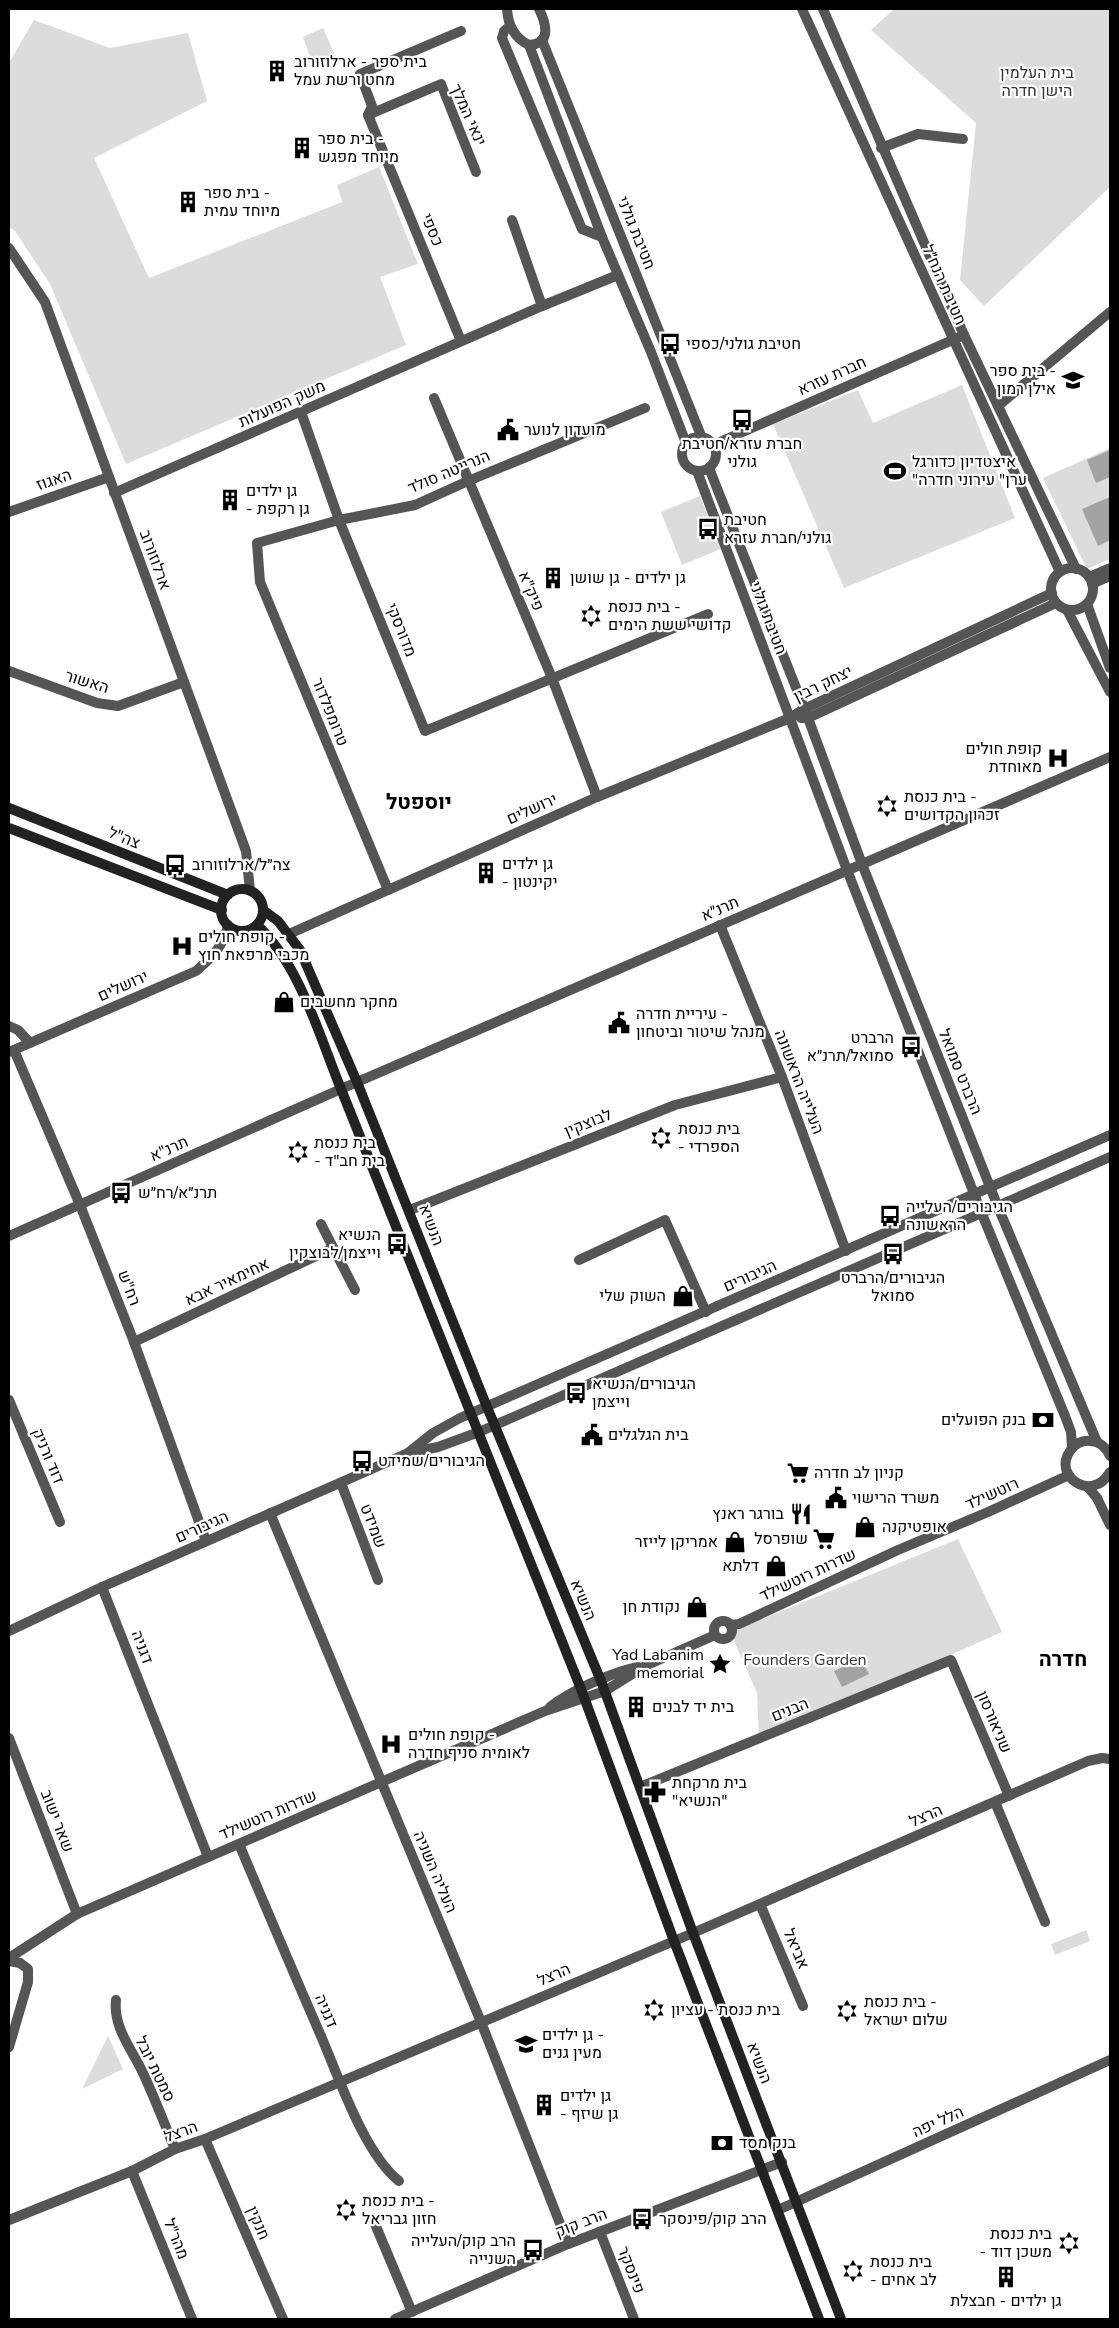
<svg xmlns="http://www.w3.org/2000/svg" width="1119" height="2328" font-family="'Nunito Sans',Heebo,sans-serif">
	<style>
		.green { fill: #dcdcdc }
		.water { fill: #a3a3a3 }
		.lines { fill: none; stroke-linecap: round; stroke-linejoin: round }
		.minor { stroke: #555; stroke-width: 10 }
		.tertiary { stroke: #555; stroke-width: 10 }
		.secondary { stroke: #222; stroke-width: 10 }
		.labels { text-anchor: middle; dominant-baseline: central; stroke-width: 4.5; stroke-linejoin: round; paint-order: stroke }
		.poi-label { font-size: 16px; fill: #000; stroke: #fff; text-anchor: start }
		.park-label { font-size: 16px; fill: #333; stroke: #fff }
		.street-label { font-size: 16px; fill: #000; stroke: #fff }
		.district-label { font-size: 21px; font-weight: bold; fill: #000; stroke: #fff }
	</style>
	<rect width="100%" height="100%" fill="#fff"/>
	<!-- green -->
	<g class="green">
		<path d="M 894,9 L 1110,9 L 1110,187 L 984,306 L 960,280 L 976,123 L 871,30 Z"/>
		<path d="M 34,20 L 110,48 L 188,33 L 207,101 L 94,158 L 149,278 L 342,202 L 337,185 L 379,167 L 418,264 L 380,277 L 406,345 L 126,464 L 50,284 L 15,231 L 9,227 L 9,63 Z"/>
		<path d="M 323,28 L 337,60 L 314,68 L 303,37 Z"/>
		<path d="M 962,385 L 1015,518 L 844,588 L 773,424 L 858,390 L 873,423 Z"/>
		<path d="M 1110,448 L 1110,559 L 1087,569 L 1043,478 Z"/>
		<path d="M 700,496 L 721,549 L 682,565 L 661,512 Z"/>
		<path d="M 958,1539 L 1002,1632 L 759,1740 L 757,1693 L 730,1632 Z"/>
		<path d="M 1086,1930 L 1090,1941 L 1055,1955 L 1051,1944 Z"/>
		<path d="M 108,2036 L 123,2069 L 82,2089 Z"/>
	</g>
	<!-- water -->
	<g class="water">
		<path d="M 1110,450 L 1110,477 L 1096,483 L 1087,460 Z"/>
		<path d="M 1110,497 L 1110,540 L 1098,546 L 1082,509 Z"/>
		<path d="M 861,1659 L 869,1674 L 842,1687 L 834,1671 Z"/>
	</g>
	<g class="lines">
		<!-- minor -->
		<g class="minor">
			<path d="M 510,26 L 504,31 L 502,38 L 582,229 L 602,237"/>
			<path d="M 368,115 L 441,84 L 476,172"/>
			<path d="M 881,148 L 918,134 L 963,139"/>
			<path d="M 512,220 L 542,306"/>
			<path d="M 461,341 L 368,115 L 372,106 L 360,74 L 461,31"/>
			<path d="M 434,398 L 552,678 L 597,797"/>
			<path d="M 998,406 L 1110,312"/>
			<path d="M 301,412 L 339,520 L 425,731 L 708,614"/>
			<path d="M 713,445 L 964,335"/>
			<path d="M 114,493 L 542,306 L 618,275"/>
			<path d="M 9,512 L 109,477"/>
			<path d="M 1087,604 L 1110,668"/>
			<path d="M 1067,610 L 1110,692"/>
			<path d="M 9,671 L 97,703 L 118,706 L 184,682"/>
			<path d="M 388,890 L 260,582 L 257,543 L 339,520 L 415,505 L 468,481 L 645,408"/>
			<path d="M 720,925 L 782,1077 L 846,1251"/>
			<path d="M 9,1026 L 18,1030 L 30,1043"/>
			<path d="M 14,1050 L 80,1205 L 134,1342 L 206,1541"/>
			<path d="M 998,1207 L 1097,1442"/>
			<path d="M 410,1210 L 675,1105 L 782,1077"/>
			<path d="M 982,1214 L 1065,1416 L 1071,1432 L 1072,1447"/>
			<path d="M 321,1224 L 355,1290"/>
			<path d="M 9,1236 L 341,1089 L 1110,757"/>
			<path d="M 579,1260 L 665,1220 L 706,1312"/>
			<path d="M 134,1342 L 333,1248"/>
			<path d="M 9,1400 L 60,1522"/>
			<path d="M 1110,1456 C 1106,1447 1099,1441 1090,1441 C 1082,1440 1074,1444 1070,1451 C 1052,1477 1093,1503 1110,1472"/>
			<path d="M 341,1483 L 378,1580"/>
			<path d="M 1088,1487 L 1097,1498 L 1110,1525"/>
			<path d="M 270,1513 L 481,2022 L 568,2244"/>
			<path d="M 102,1587 L 208,1857"/>
			<circle cx="723" cy="1630" r="9"/>
			<path d="M 730,1625 L 739,1624 L 898,1550 L 988,1512 L 1069,1475"/>
			<path d="M 550,1707 C 572,1690 610,1673 638,1667"/>
			<path d="M 9,1738 L 77,1914"/>
			<path d="M 640,1787 L 951,1660 L 1009,1796"/>
			<path d="M 995,1802 L 1045,1922"/>
			<path d="M 239,1844 C 266,1908 293,1972 321,2036 C 339,2078 364,2153 399,2181"/>
			<path d="M 760,1904 L 803,2006"/>
			<path d="M 9,1958 L 77,1914 L 545,1711 L 605,1691 L 645,1666 L 715,1635"/>
			<path d="M 9,1961 L 20,1963 L 28,1969 L 28,1982 L 9,2047"/>
			<path d="M 116,2000 C 113,2027 131,2048 142,2071 C 154,2096 164,2123 175,2149"/>
			<path d="M 205,2139 L 283,2319"/>
			<path d="M 132,2171 L 192,2319"/>
			<path d="M 778,2210 L 1110,2060"/>
			<path d="M 9,2220 L 132,2171 L 175,2149 L 205,2139 L 693,1933 L 1088,1761 L 1102,1758 L 1110,1759"/>
			<path d="M 375,2224 L 412,2312"/>
			<path d="M 600,2232 L 634,2319"/>
			<path d="M 395,2319 L 568,2244 L 782,2162"/>
		</g>
		<!-- tertiary -->
		<g class="tertiary">
			<path d="M 507,9 C 508,25 514,38 529,45 C 552,44 546,23 539,9"/>
			<path d="M 802,9 L 1060,572"/>
			<path d="M 823,9 L 964,335 L 1076,569"/>
			<path d="M 542,40 L 702,438"/>
			<path d="M 529,45 L 602,237 L 651,352 L 686,443"/>
			<path d="M 9,248 L 45,302 L 246,851 L 250,891"/>
			<circle cx="699" cy="454" r="17"/>
			<path d="M 709,468 L 808,718 L 862,864 L 998,1207"/>
			<path d="M 697,471 L 847,870 L 982,1214"/>
			<circle cx="1072" cy="589" r="21"/>
			<path d="M 1089,577 L 1110,568"/>
			<path d="M 1092,584 L 1110,576"/>
			<path d="M 801,718 L 808,718 L 1056,603"/>
			<path d="M 289,934 L 597,797 L 790,718 L 804,709 L 1052,593"/>
			<path d="M 9,1052 L 196,971 C 212,957 224,946 228,925"/>
			<path d="M 408,1453 L 433,1433 L 460,1418 L 1110,1135"/>
			<path d="M 9,1631 L 102,1587 L 408,1453 L 438,1447 L 479,1432 L 1110,1157"/>
		</g>
		<!-- secondary -->
		<g class="secondary">
			<path d="M 9,808 L 228,895"/>
			<path d="M 9,828 L 222,910"/>
			<circle cx="242" cy="910" r="21"/>
			<path d="M 263,910 L 278,921 L 300,950 L 357,1082 L 487,1407 L 601,1681 L 693,1933 L 841,2319"/>
			<path d="M 257,925 C 300,965 319,1035 341,1089 L 581,1689 L 674,1941 L 819,2319"/>
		</g>
	</g>
	<!-- icons -->
	<defs>
		<g id="building-bare" transform="scale(1.725)"><path d="M-4-6H4V6H1V3H-1V6H-4ZM-2.5-4.3h1.7v1.8h-1.7ZM.8-4.3h1.7v1.8H.8ZM-2.5-1h1.7V.8h-1.7ZM.8-1h1.7V.8H.8Z" fill="#000" stroke="#fff" stroke-width="2.5" paint-order="stroke"/></g>
		<g id="bus-bare" transform="scale(1.725)"><path d="M-5-6H5V4H4V6H2V4H-2V6H-4V4H-5ZM-3.5-4V0h7V-4ZM-3.5 1.2v1.5H-2V1.2ZM2 1.2v1.5H3.5V1.2Z" fill="#000" stroke="#fff" stroke-width="2.5" paint-order="stroke"/></g>
		<g id="school-bare" transform="scale(1.725)"><path d="M0-5L7-2L0 1L-7-2ZM-4 1L0 2.5L4 1V4Q0 6-4 4Z" fill="#000" stroke="#fff" stroke-width="2.5" paint-order="stroke"/></g>
		<g id="civic-bare" transform="scale(1.725)"><path d="M-.6-6.5H3V-4.5H.6V-3L4-1V1h2V6H-6V1h2V-1L-.6-3ZM-1.2 2.5V6h2.4V2.5Z" fill="#000" stroke="#fff" stroke-width="2.5" paint-order="stroke"/></g>
		<g id="stadium-bare" transform="scale(1.725)"><path d="M0-5a6.5 5 0 1 0 0 10a6.5 5 0 1 0 0-10ZM-3.5-1.8h7v3.6h-7Z" fill="#000" stroke="#fff" stroke-width="2.5" paint-order="stroke"/></g>
		<g id="synagogue-bare" transform="scale(1.725)"><path d="M0-6.5L5.6 3.2H-5.6ZM0 6.5L5.6-3.2H-5.6Z" fill="#000" stroke="#fff" stroke-width="2.5" paint-order="stroke"/></g>
		<g id="hospital-bare" transform="scale(1.725)"><path d="M-5-5h3v3.5h4V-5h3V5h-3V1.5h-4V5h-3Z" fill="#000" stroke="#fff" stroke-width="2.5" paint-order="stroke"/></g>
		<g id="shop-bare" transform="scale(1.725)"><path d="M-5-2.5h2.3a2.7 3.5 0 0 1 5.4 0H5L5.5 6h-11ZM-1.5-2.5h3a1.5 2.3 0 0 0-3 0Z" fill="#000" stroke="#fff" stroke-width="2.5" paint-order="stroke"/></g>
		<g id="bank-bare" transform="scale(1.725)"><path d="M-6-4H6V4H-6ZM0-2.3a2.3 2.3 0 1 0 0 4.6a2.3 2.3 0 1 0 0-4.6Z" fill="#000" stroke="#fff" stroke-width="2.5" paint-order="stroke"/></g>
		<g id="supermarket-bare" transform="scale(1.725)"><path d="M-6-5.5h2.5l.6 2H6L4.5 2H-2.5L-4.4-4H-6ZM-1.5 3.2a1.3 1.3 0 1 0 .1 0ZM3 3.2a1.3 1.3 0 1 0 .1 0Z" fill="#000" stroke="#fff" stroke-width="2.5" paint-order="stroke"/></g>
		<g id="restaurant-bare" transform="scale(1.725)"><path d="M-5-6h1v4h1v-4h1v4h1v-4h1v5L-1.5 .5V6h-2V.5L-5-1ZM5-6V6H3V1.5H1.5Q1.5-4 5-6Z" fill="#000" stroke="#fff" stroke-width="2.5" paint-order="stroke"/></g>
		<g id="sight-bare" transform="scale(1.725)"><path d="M0-6L1.8-2.2L6-1.7L2.9 1.2L3.7 5.4L0 3.3L-3.7 5.4L-2.9 1.2L-6-1.7L-1.8-2.2Z" fill="#000" stroke="#fff" stroke-width="2.5" paint-order="stroke"/></g>
		<g id="pharmacy-bare" transform="scale(1.725)"><path d="M-2-6h4v4h4v4h-4v4h-4v-4h-4v-4h4Z" fill="#000" stroke="#fff" stroke-width="2.5" paint-order="stroke"/></g>
	</defs>
	<g fill-rule="evenodd">
		<use href="#building-bare" x="277" y="71"/>
		<use href="#building-bare" x="302" y="148"/>
		<use href="#building-bare" x="188" y="202"/>
		<use href="#bus-bare" x="670" y="344"/>
		<use href="#school-bare" x="1073" y="380"/>
		<use href="#bus-bare" x="742" y="420"/>
		<use href="#civic-bare" x="508" y="430"/>
		<use href="#stadium-bare" x="895" y="471"/>
		<use href="#building-bare" x="230" y="500"/>
		<use href="#bus-bare" x="708" y="529"/>
		<use href="#building-bare" x="553" y="578"/>
		<use href="#synagogue-bare" x="591" y="616"/>
		<use href="#hospital-bare" x="1058" y="758"/>
		<use href="#synagogue-bare" x="887" y="806"/>
		<use href="#bus-bare" x="175" y="865"/>
		<use href="#building-bare" x="486" y="873"/>
		<use href="#hospital-bare" x="182" y="946"/>
		<use href="#shop-bare" x="284" y="1002"/>
		<use href="#civic-bare" x="619" y="1023"/>
		<use href="#bus-bare" x="911" y="1047"/>
		<use href="#synagogue-bare" x="661" y="1138"/>
		<use href="#synagogue-bare" x="298" y="1152"/>
		<use href="#bus-bare" x="121" y="1193"/>
		<use href="#bus-bare" x="890" y="1216"/>
		<use href="#bus-bare" x="397" y="1244"/>
		<use href="#bus-bare" x="893" y="1254"/>
		<use href="#shop-bare" x="683" y="1296"/>
		<use href="#bus-bare" x="576" y="1393"/>
		<use href="#bank-bare" x="1043" y="1420"/>
		<use href="#civic-bare" x="592" y="1435"/>
		<use href="#bus-bare" x="362" y="1461"/>
		<use href="#supermarket-bare" x="798" y="1473"/>
		<use href="#civic-bare" x="836" y="1498"/>
		<use href="#restaurant-bare" x="801" y="1514"/>
		<use href="#shop-bare" x="865" y="1527"/>
		<use href="#supermarket-bare" x="824" y="1539"/>
		<use href="#shop-bare" x="735" y="1542"/>
		<use href="#shop-bare" x="776" y="1566"/>
		<use href="#shop-bare" x="697" y="1607"/>
		<use href="#sight-bare" x="720" y="1664"/>
		<use href="#building-bare" x="636" y="1707"/>
		<use href="#hospital-bare" x="391" y="1744"/>
		<use href="#pharmacy-bare" x="655" y="1792"/>
		<use href="#synagogue-bare" x="654" y="2010"/>
		<use href="#synagogue-bare" x="847" y="2011"/>
		<use href="#school-bare" x="526" y="2044"/>
		<use href="#building-bare" x="544" y="2105"/>
		<use href="#bank-bare" x="722" y="2143"/>
		<use href="#synagogue-bare" x="346" y="2210"/>
		<use href="#bus-bare" x="642" y="2219"/>
		<use href="#synagogue-bare" x="1069" y="2243"/>
		<use href="#bus-bare" x="533" y="2250"/>
		<use href="#synagogue-bare" x="853" y="2271"/>
		<use href="#building-bare" x="1006" y="2277"/>
	</g>
	<g class="labels">
		<!-- poi labels -->
		<g class="poi-label">
			<text x="294" y="62">בית ספר - ארלוזורוב<tspan x="294" dy="18">מחט ורשת עמל</tspan></text>
			<text x="318" y="139">בית ספר -<tspan x="318" dy="18">מיוחד מפגש</tspan></text>
			<text x="204" y="193">בית ספר -<tspan x="204" dy="18">מיוחד עמית</tspan></text>
			<text x="686" y="344">חטיבת גולני/כספי</text>
			<text x="1056" y="371" text-anchor="end">בית ספר -<tspan x="1056" dy="18">אילן רמון</tspan></text>
			<text x="524" y="430">מועדון לנוער</text>
			<text x="742" y="444" text-anchor="middle">חברת עזרא/חטיבת<tspan x="742" dy="18">גולני</tspan></text>
			<text x="912" y="462">איצטדיון כדורגל<tspan x="912" dy="18">"ערן" עירוני חדרה</tspan></text>
			<text x="246" y="491">גן ילדים<tspan x="246" dy="18">- גן רקפת</tspan></text>
			<text x="724" y="520">חטיבת<tspan x="724" dy="18">גולני/חברת עזרא</tspan></text>
			<text x="570" y="578">גן ילדים - גן שושן</text>
			<text x="608" y="607">בית כנסת -<tspan x="608" dy="18">קדושי ששת הימים</tspan></text>
			<text x="1042" y="749" text-anchor="end">קופת חולים<tspan x="1042" dy="18">מאוחדת</tspan></text>
			<text x="904" y="797">בית כנסת -<tspan x="904" dy="18">זכרון הקדושים</tspan></text>
			<text x="502" y="864">גן ילדים<tspan x="502" dy="18">- יקינטון</tspan></text>
			<text x="192" y="865">צה״ל/ארלוזורוב</text>
			<text x="198" y="937">קופת חולים -<tspan x="198" dy="18">מכבי מרפאת חוץ</tspan></text>
			<text x="300" y="1002">מחקר מחשבים</text>
			<text x="636" y="1014">עיריית חדרה -<tspan x="636" dy="18">מנהל שיטור וביטחון</tspan></text>
			<text x="894" y="1038" text-anchor="end">הרברט<tspan x="894" dy="18">סמואל/תרנ״א</tspan></text>
			<text x="678" y="1129">בית כנסת<tspan x="678" dy="18">- הספרדי</tspan></text>
			<text x="314" y="1143">בית כנסת<tspan x="314" dy="18">- בית חב"ד</tspan></text>
			<text x="138" y="1193">תרנ״א/רח״ש</text>
			<text x="906" y="1207">הגיבורים/העלייה<tspan x="906" dy="18">הראשונה</tspan></text>
			<text x="381" y="1235" text-anchor="end">הנשיא<tspan x="381" dy="18">וייצמן/לבוצקין</tspan></text>
			<text x="893" y="1278" text-anchor="middle">הגיבורים/הרברט<tspan x="893" dy="18">סמואל</tspan></text>
			<text x="666" y="1296" text-anchor="end">השוק שלי</text>
			<text x="592" y="1384">הגיבורים/הנשיא<tspan x="592" dy="18">וייצמן</tspan></text>
			<text x="1026" y="1420" text-anchor="end">בנק הפועלים</text>
			<text x="608" y="1435">בית הגלגלים</text>
			<text x="378" y="1461">הגיבורים/שמידט</text>
			<text x="814" y="1473">קניון לב חדרה</text>
			<text x="852" y="1498">משרד הרישוי</text>
			<text x="784" y="1514" text-anchor="end">בורגר ראנץ</text>
			<text x="882" y="1527">אופטיקנה</text>
			<text x="808" y="1539" text-anchor="end">שופרסל</text>
			<text x="718" y="1542" text-anchor="end">אמריקן לייזר</text>
			<text x="759" y="1566" text-anchor="end">דלתא</text>
			<text x="680" y="1607" text-anchor="end">נקודת חן</text>
			<text x="704" y="1655" text-anchor="end">Yad Labanim<tspan x="704" dy="18">memorial</tspan></text>
			<text x="652" y="1707">בית יד לבנים</text>
			<text x="408" y="1735">קופת חולים -<tspan x="408" dy="18">לאומית סניף חדרה</tspan></text>
			<text x="672" y="1783">בית מרקחת<tspan x="672" dy="18">"הנשיא"</tspan></text>
			<text x="864" y="2002">בית כנסת -<tspan x="864" dy="18">שלום ישראל</tspan></text>
			<text x="671" y="2010">בית כנסת - עציון</text>
			<text x="542" y="2035">גן ילדים -<tspan x="542" dy="18">מעין גנים</tspan></text>
			<text x="560" y="2096">גן ילדים<tspan x="560" dy="18">- גן שיזף</tspan></text>
			<text x="739" y="2143">בנק מסד</text>
			<text x="362" y="2201">בית כנסת -<tspan x="362" dy="18">חזון גבריאל</tspan></text>
			<text x="659" y="2219">הרב קוק/פינסקר</text>
			<text x="1052" y="2234" text-anchor="end">בית כנסת<tspan x="1052" dy="18">- משכן דוד</tspan></text>
			<text x="516" y="2241" text-anchor="end">הרב קוק/העלייה<tspan x="516" dy="18">השנייה</tspan></text>
			<text x="870" y="2262">בית כנסת<tspan x="870" dy="18">- לב אחים</tspan></text>
			<text x="1006" y="2301" text-anchor="middle">גן ילדים - חבצלת</text>
		</g>
		<!-- park labels -->
		<g class="park-label">
			<text x="1037" y="73">בית העלמין<tspan x="1037" dy="18">הישן חדרה</tspan></text>
			<text x="805" y="1660">Founders Garden</text>
		</g>
		<!-- street labels -->
		<g class="street-label">
			<text transform="translate(468 115) rotate(66)">ינאי המלך</text>
			<text transform="translate(432 230) rotate(68)">כספי</text>
			<text transform="translate(636 233) rotate(68)">חטיבת גולני</text>
			<text transform="translate(944 285) rotate(66)">חטיבת הנח״ל</text>
			<text transform="translate(832 376) rotate(-24)">חברת עזרא</text>
			<text transform="translate(282 404) rotate(-24)">משק הפועלות</text>
			<text transform="translate(449 472) rotate(-23)">הנרייטה סולד</text>
			<text transform="translate(54 480) rotate(-19)">האגוז</text>
			<text transform="translate(155 560) rotate(70)">ארלוזורוב</text>
			<text transform="translate(531 591) rotate(67)">פיק"א</text>
			<text transform="translate(768 618) rotate(69)">חטיבת גולני</text>
			<text transform="translate(401 630) rotate(68)">מדורסקי</text>
			<text transform="translate(87 682) rotate(17)">האשור</text>
			<text transform="translate(823 684) rotate(-26)">יצחק רבין</text>
			<text transform="translate(330 712) rotate(68)">טרומפלדור</text>
			<text transform="translate(532 809) rotate(-24)">ירושלים</text>
			<text transform="translate(124 838) rotate(22)">צה"ל</text>
			<text transform="translate(720 909) rotate(-23)">תרנ״א</text>
			<text transform="translate(123 986) rotate(-24)">ירושלים</text>
			<text transform="translate(960 1072) rotate(68)">הרברט סמואל</text>
			<text transform="translate(799 1082) rotate(69)">העלייה הראשונה</text>
			<text transform="translate(588 1123) rotate(-22)">לבוצקין</text>
			<text transform="translate(169 1149) rotate(-24)">תרנ"א</text>
			<text transform="translate(431 1225) rotate(69)">הנשיא</text>
			<text transform="translate(750 1276) rotate(-24)">הגיבורים</text>
			<text transform="translate(227 1282) rotate(-25)">אחימאיר אבא</text>
			<text transform="translate(129 1288) rotate(69)">רח"ש</text>
			<text transform="translate(48 1456) rotate(67)">דוד ורניק</text>
			<text transform="translate(992 1494) rotate(-24)">רוטשילד</text>
			<text transform="translate(373 1526) rotate(69)">שמידט</text>
			<text transform="translate(202 1527) rotate(-24)">הגיבורים</text>
			<text transform="translate(808 1575) rotate(-25)">שדרות רוטשילד</text>
			<text transform="translate(583 1600) rotate(67)">הנשיא</text>
			<text transform="translate(142 1647) rotate(69)">דגניה</text>
			<text transform="translate(790 1710) rotate(-22)">הבנים</text>
			<text transform="translate(994 1722) rotate(67)">שניאורסון</text>
			<text transform="translate(268 1815) rotate(-23)">שדרות רוטשילד</text>
			<text transform="translate(926 1816) rotate(-23)">הרצל</text>
			<text transform="translate(57 1821) rotate(69)">שאר ישוב</text>
			<text transform="translate(435 1872) rotate(67)">העליה השניה</text>
			<text transform="translate(796 1949) rotate(67)">אביאל</text>
			<text transform="translate(554 1975) rotate(-23)">הרצל</text>
			<text transform="translate(326 2011) rotate(67)">דגניה</text>
			<text transform="translate(759 2063) rotate(69)">הנשיא</text>
			<text transform="translate(155 2069) rotate(64)">סמטת יובל</text>
			<text transform="translate(938 2122) rotate(-24)">הלל יפה</text>
			<text transform="translate(181 2132) rotate(-20)">הרצל</text>
			<text transform="translate(258 2223) rotate(67)">חנקין</text>
			<text transform="translate(581 2223) rotate(-21)">הרב קוק</text>
			<text transform="translate(176 2239) rotate(68)">מהר"ל</text>
			<text transform="translate(631 2270) rotate(69)">פינסקר</text>
		</g>
		<!-- district labels -->
		<g class="district-label">
			<text x="419" y="802">יוספטל</text>
			<text x="1063" y="1659">חדרה</text>
		</g>
	</g>
	<!-- border -->
	<rect width="1119" height="2328" fill="none" stroke="#000000" stroke-width="20"/>
</svg>
